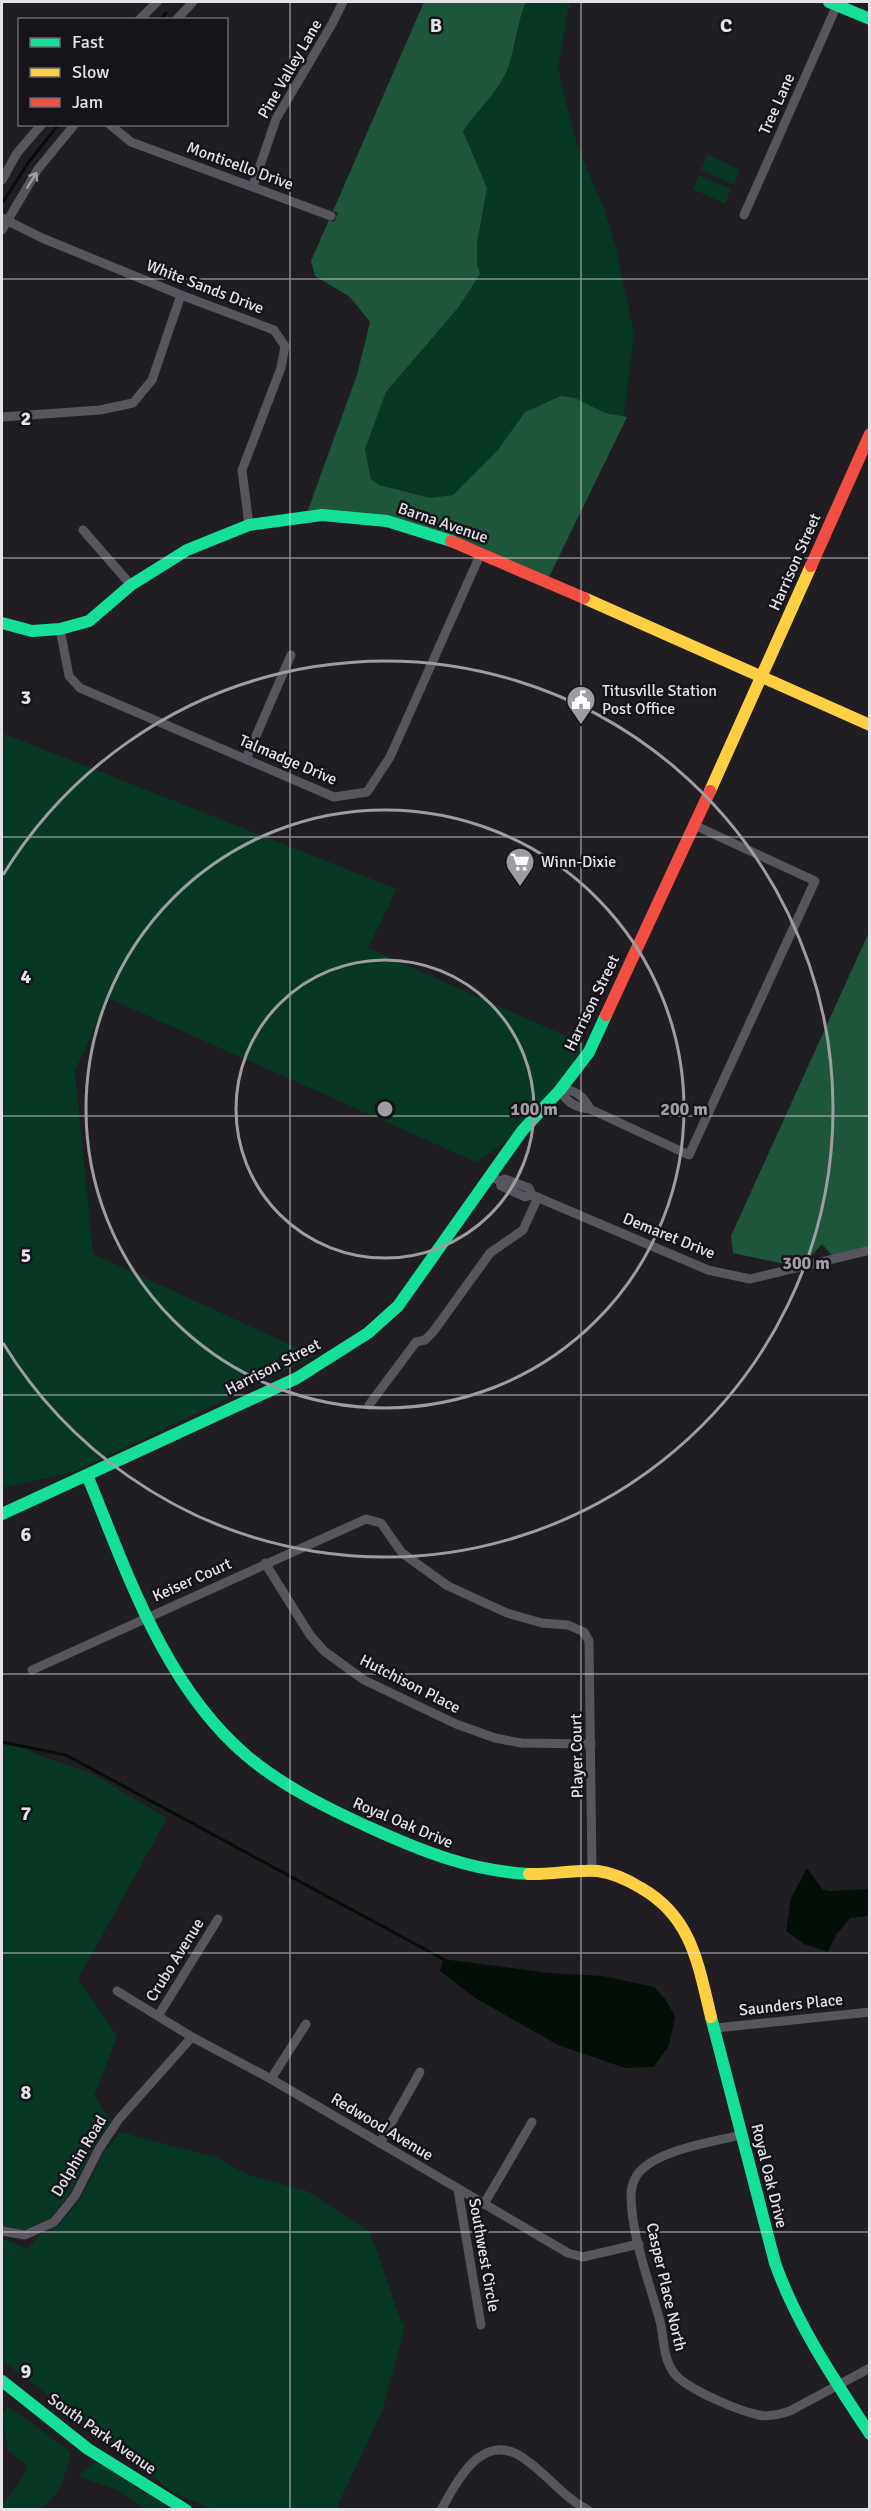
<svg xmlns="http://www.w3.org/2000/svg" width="871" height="2511" font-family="Signika,sans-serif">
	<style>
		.green { fill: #073823 }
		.forest { fill: #1d563a }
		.water { fill: #030f06 }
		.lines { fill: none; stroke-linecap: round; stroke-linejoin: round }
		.stream { stroke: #030f06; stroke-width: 3 }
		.street { stroke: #58555e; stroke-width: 9 }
		.fast { stroke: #16e098; stroke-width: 12 }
		.slow { stroke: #ffcf43; stroke-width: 12 }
		.jam { stroke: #f24e42; stroke-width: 12 }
		.oneway { stroke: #9e9ca2 }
		.grid { fill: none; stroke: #e3e2e7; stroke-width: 1.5; stroke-opacity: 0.55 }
		.ring { fill: none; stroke: #9f9da2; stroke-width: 3 }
		.labels { text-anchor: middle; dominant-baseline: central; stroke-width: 5; stroke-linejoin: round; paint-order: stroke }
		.street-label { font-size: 16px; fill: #e3e2e7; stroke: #16131b }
		.poi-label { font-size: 16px; fill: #e3e2e7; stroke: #16131b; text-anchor: start }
		.grid-label { font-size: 20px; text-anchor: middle; font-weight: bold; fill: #e3e2e7; stroke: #16131b; stroke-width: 5; stroke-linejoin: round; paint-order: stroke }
		.centre { fill: #9f9da2; stroke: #16131b; stroke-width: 3 }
		.ring-label { font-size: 18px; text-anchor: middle; font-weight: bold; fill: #9f9da2; stroke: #16131b; stroke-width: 5; stroke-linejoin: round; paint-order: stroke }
	</style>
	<rect width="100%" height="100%" fill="#201e22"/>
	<!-- green -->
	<g class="green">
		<path d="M 526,2 L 572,2 L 568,10 L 558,68 L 566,103 L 578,148 L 604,208 L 616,249 L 634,333 L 624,416 L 627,417 L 605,413 L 575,398 L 525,412 L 497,451 L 453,495 L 430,498 L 379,485 L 371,479 L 365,449 L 386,392 L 458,308 L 477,265 L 477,243 L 487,188 L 463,131 L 516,41 L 520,13 Z"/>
		<path d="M 708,155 L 740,170 L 734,185 L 701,170 Z"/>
		<path d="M 699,175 L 731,189 L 725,204 L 693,189 Z"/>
		<path d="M 2,733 L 397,889 L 368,948 L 586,1045 L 557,1085 L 554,1085 L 554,1088 L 510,1138 L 476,1162 L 108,998 L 75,1071 L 93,1254 L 315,1356 L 74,1472 L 2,1488 Z"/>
		<path d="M 2,1742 L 90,1773 L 167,1818 L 78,1979 L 117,2036 L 94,2096 L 111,2121 L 94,2146 L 70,2193 L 50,2218 L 24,2230 L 2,2226 Z"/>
		<path d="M 120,2132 L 215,2157 L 251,2176 L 307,2191 L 370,2232 L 401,2321 L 405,2326 L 383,2409 L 336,2509 L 214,2509 L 174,2493 L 2,2360 L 2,2239 L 28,2249 L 39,2235 L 58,2226 L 80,2200 L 103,2154 Z"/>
		<path d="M 8,2406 L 71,2452 C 66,2473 59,2503 35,2509 C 25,2511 11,2510 2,2509 L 2,2506 L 19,2483 L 28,2466 L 8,2450 L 2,2416 Z"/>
		<path d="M 93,2463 L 100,2463 L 170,2509 L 146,2509 L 117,2490 L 78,2476 Z"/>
	</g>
	<!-- forest -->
	<g class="forest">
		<path d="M 424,2 L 526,2 C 517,22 516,44 509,65 C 500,91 478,109 463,131 L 487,188 L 477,243 L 477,265 L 480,274 L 458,308 L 386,392 L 365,449 L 371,479 L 379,485 L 430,498 L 453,495 L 497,451 L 525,412 L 561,396 L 575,398 L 605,413 L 627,417 L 549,577 L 471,543 L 308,510 L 357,375 L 370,322 L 350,297 L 315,276 L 311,261 L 329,220 L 334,222 L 338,213 L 333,211 Z"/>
		<path d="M 869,932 L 869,1251 L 838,1262 L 822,1244 L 810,1257 L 784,1264 L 733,1253 L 731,1236 Z"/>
	</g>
	<!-- water -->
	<g class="water">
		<path d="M 807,1868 L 822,1889 L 829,1891 L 869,1889 L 869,1916 L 850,1918 L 836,1935 L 828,1952 L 804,1944 L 786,1931 L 791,1898 Z"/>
		<path d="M 443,1959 L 549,1973 L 603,1976 L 654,1987 L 666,2000 L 675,2017 L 669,2045 L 654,2067 L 625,2068 L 558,2045 L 475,1998 L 440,1971 Z"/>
	</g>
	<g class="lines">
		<!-- stream -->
		<g class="stream">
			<path d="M 866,2 L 870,3"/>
			<path d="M 160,20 L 166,13"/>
			<path d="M 3,202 L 28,163 L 59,124"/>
			<path d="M 2,1742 L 66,1755 L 443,1959"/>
		</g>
		<!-- street -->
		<g class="street">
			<path d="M 139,20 L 157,2"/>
			<path d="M 176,20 L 193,2"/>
			<path d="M 109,124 L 131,142 L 331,216"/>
			<path d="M 2,180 L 17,153 L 42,124"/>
			<path d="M 253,186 L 276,119 L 332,24 L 343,2"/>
			<path d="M 744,215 L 837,5"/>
			<path d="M 2,218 L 42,238 L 181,295 L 274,330 L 285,346 L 281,368 L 242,470 L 249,525"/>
			<path d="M 2,230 L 38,169 L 75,124"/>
			<path d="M 2,417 L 100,410 L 133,403 L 152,380 L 181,295"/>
			<path d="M 83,530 L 131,585"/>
			<path d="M 60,629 L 69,676 L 80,688 L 334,797 L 367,792 L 390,757 L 481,553"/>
			<path d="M 246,759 L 291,655"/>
			<path d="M 590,1109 C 584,1097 574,1088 560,1090 C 566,1102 577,1108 590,1109 L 689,1155 L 815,881 L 694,825"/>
			<path d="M 491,1177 L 500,1181 L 501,1186 L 525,1197 L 532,1195 L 708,1270 L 750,1279 L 870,1250"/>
			<path d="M 500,1181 L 505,1179 L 529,1188 L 532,1195"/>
			<path d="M 369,1405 L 416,1342 L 425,1340 L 433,1332 L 490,1253 L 523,1230 L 538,1197"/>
			<path d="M 265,1563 L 310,1635 L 324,1651 L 364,1680 L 456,1724 L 495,1738 L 521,1743 L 591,1744"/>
			<path d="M 32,1670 L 366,1519 L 381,1523 L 402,1553 L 448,1586 L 507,1613 L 542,1623 L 568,1625 L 584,1632 L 589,1641 L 592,1871"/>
			<path d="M 117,1991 L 192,2037 L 271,2079 L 568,2253 L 583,2257 L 639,2244"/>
			<path d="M 158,2016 L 218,1919"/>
			<path d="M 716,2028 L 870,2012"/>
			<path d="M 271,2079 L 306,2024"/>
			<path d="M 741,2135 C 713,2142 654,2150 637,2175 C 633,2181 631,2189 631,2197 C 632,2238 649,2281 660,2321 C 664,2338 663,2359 674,2373 C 686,2389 739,2411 759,2415 C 770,2417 780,2414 790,2411 L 870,2368"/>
			<path d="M 380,2143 L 420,2072"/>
			<path d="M 458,2190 L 481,2325"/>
			<path d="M 484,2204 L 532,2122"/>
			<path d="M 2,2231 L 25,2235 L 54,2222 L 75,2196 L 99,2149 L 119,2119 L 192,2037"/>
			<path d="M 441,2510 C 459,2478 484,2428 526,2460 C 549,2476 562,2496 588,2510"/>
		</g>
		<!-- fast -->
		<g class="fast">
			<path d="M 829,2 L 870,19"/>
			<path d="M 2,623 L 32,631 L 60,629 L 89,621 L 131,585 L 187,550 L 249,525 L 322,515 L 387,521 L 451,541"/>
			<path d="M 87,1475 C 127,1572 164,1686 247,1756 C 284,1787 329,1809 373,1829 C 424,1852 472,1871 529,1874"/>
			<path d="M 2,1514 L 297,1378 L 368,1333 L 398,1306 L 522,1131 L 560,1090 L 589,1052 L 606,1015"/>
			<path d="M 711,2017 L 775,2263 C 796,2323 835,2381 870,2434"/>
			<path d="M 2,2381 L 88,2449 L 186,2510"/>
		</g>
		<!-- slow -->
		<g class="slow">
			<path d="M 584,598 L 870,725"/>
			<path d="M 710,791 L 811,566"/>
			<path d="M 529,1874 C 552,1875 575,1869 598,1871 C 613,1873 628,1880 641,1888 C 692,1917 698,1964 711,2017"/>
		</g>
		<!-- jam -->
		<g class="jam">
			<path d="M 451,541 L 584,598"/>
			<path d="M 811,566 L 870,434"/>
			<path d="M 606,1015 L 710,791"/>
		</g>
	</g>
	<!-- one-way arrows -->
	<defs><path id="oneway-shaft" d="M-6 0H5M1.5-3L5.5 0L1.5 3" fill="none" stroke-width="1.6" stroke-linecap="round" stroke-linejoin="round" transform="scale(1.5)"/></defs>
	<use class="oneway" href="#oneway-shaft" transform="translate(32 180) rotate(-58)"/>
	<!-- grid -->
	<path class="grid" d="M 290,2 L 290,2510M 581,2 L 581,2510M 2,279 L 870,279M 2,558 L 870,558M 2,837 L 870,837M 2,1116 L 870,1116M 2,1395 L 870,1395M 2,1674 L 870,1674M 2,1953 L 870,1953M 2,2232 L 870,2232"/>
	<!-- distance rings -->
	<g class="ring">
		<circle cx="385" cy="1109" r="149"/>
		<circle cx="385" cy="1109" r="299"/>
		<path d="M3 875A448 448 0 1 1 3 1343"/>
	</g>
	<!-- icons -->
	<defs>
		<g id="civic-pin" transform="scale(1.5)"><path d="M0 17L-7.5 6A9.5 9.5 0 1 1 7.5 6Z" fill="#9f9da2" stroke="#16131b"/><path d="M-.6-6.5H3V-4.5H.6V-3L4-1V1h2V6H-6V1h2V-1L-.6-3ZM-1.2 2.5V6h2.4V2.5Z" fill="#fff"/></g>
		<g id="supermarket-pin" transform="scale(1.5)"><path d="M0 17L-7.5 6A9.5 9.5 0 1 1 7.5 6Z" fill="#9f9da2" stroke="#16131b"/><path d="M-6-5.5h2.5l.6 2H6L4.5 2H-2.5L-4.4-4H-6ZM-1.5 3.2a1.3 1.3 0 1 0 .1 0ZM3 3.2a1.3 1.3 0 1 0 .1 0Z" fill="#fff"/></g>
	</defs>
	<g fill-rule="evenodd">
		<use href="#civic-pin" x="581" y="700"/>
		<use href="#supermarket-pin" x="520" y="862"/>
	</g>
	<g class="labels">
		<!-- street labels -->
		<g class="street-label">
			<text transform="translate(290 69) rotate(-60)">Pine Valley Lane</text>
			<text transform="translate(777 104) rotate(-66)">Tree Lane</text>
			<text transform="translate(240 166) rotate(20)">Monticello Drive</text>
			<text transform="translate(205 287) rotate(21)">White Sands Drive</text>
			<text transform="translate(443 523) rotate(19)">Barna Avenue</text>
			<text transform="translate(795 562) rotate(-66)">Harrison Street</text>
			<text transform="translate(288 760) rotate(23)">Talmadge Drive</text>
			<text transform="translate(592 1003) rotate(-64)">Harrison Street</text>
			<text transform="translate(669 1236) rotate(22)">Demaret Drive</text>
			<text transform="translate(273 1367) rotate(-27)">Harrison Street</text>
			<text transform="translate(192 1580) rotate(-24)">Keiser Court</text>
			<text transform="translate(410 1684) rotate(27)">Hutchison Place</text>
			<text transform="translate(577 1756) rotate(-91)">Player Court</text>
			<text transform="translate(403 1823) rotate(23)">Royal Oak Drive</text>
			<text transform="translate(175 1960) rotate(-58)">Crubo Avenue</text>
			<text transform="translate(791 2005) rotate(-6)">Saunders Place</text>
			<text transform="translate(382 2127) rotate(31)">Redwood Avenue</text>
			<text transform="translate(79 2156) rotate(-59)">Dolphin Road</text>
			<text transform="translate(769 2176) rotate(76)">Royal Oak Drive</text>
			<text transform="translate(484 2255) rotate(80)">Southwest Circle</text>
			<text transform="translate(666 2287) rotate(77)">Casper Place North</text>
			<text transform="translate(102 2434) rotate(35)">South Park Avenue</text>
		</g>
		<!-- poi labels -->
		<g class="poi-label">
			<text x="602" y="691">Titusville Station<tspan x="602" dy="18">Post Office</tspan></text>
			<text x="541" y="862">Winn-Dixie</text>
		</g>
	</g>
	<g class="grid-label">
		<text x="436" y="32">B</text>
		<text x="726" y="32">C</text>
		<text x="26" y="425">2</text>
		<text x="26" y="704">3</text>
		<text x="26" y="983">4</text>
		<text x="26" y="1262">5</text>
		<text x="26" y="1541">6</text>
		<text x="26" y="1820">7</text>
		<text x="26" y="2099">8</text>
		<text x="26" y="2378">9</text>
	</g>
	<circle cx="385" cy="1109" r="9" class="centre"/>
	<g class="ring-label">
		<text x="534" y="1115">100 m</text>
		<text x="684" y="1115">200 m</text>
		<text x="806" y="1269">300 m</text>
	</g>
	<!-- border -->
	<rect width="871" height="2511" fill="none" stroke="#e3e2e7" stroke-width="6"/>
	<!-- legend -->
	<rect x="18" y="18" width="210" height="108" fill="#16131b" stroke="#68666d" stroke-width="1.5"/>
	<rect x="30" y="38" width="30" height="9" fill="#16e098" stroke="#68666d" stroke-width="1.5"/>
	<text x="72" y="48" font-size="18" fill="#e3e2e7">Fast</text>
	<rect x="30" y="68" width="30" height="9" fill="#ffcf43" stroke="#68666d" stroke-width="1.5"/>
	<text x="72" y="78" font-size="18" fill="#e3e2e7">Slow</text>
	<rect x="30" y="98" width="30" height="9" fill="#f24e42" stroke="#68666d" stroke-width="1.5"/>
	<text x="72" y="108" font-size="18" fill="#e3e2e7">Jam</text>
</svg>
